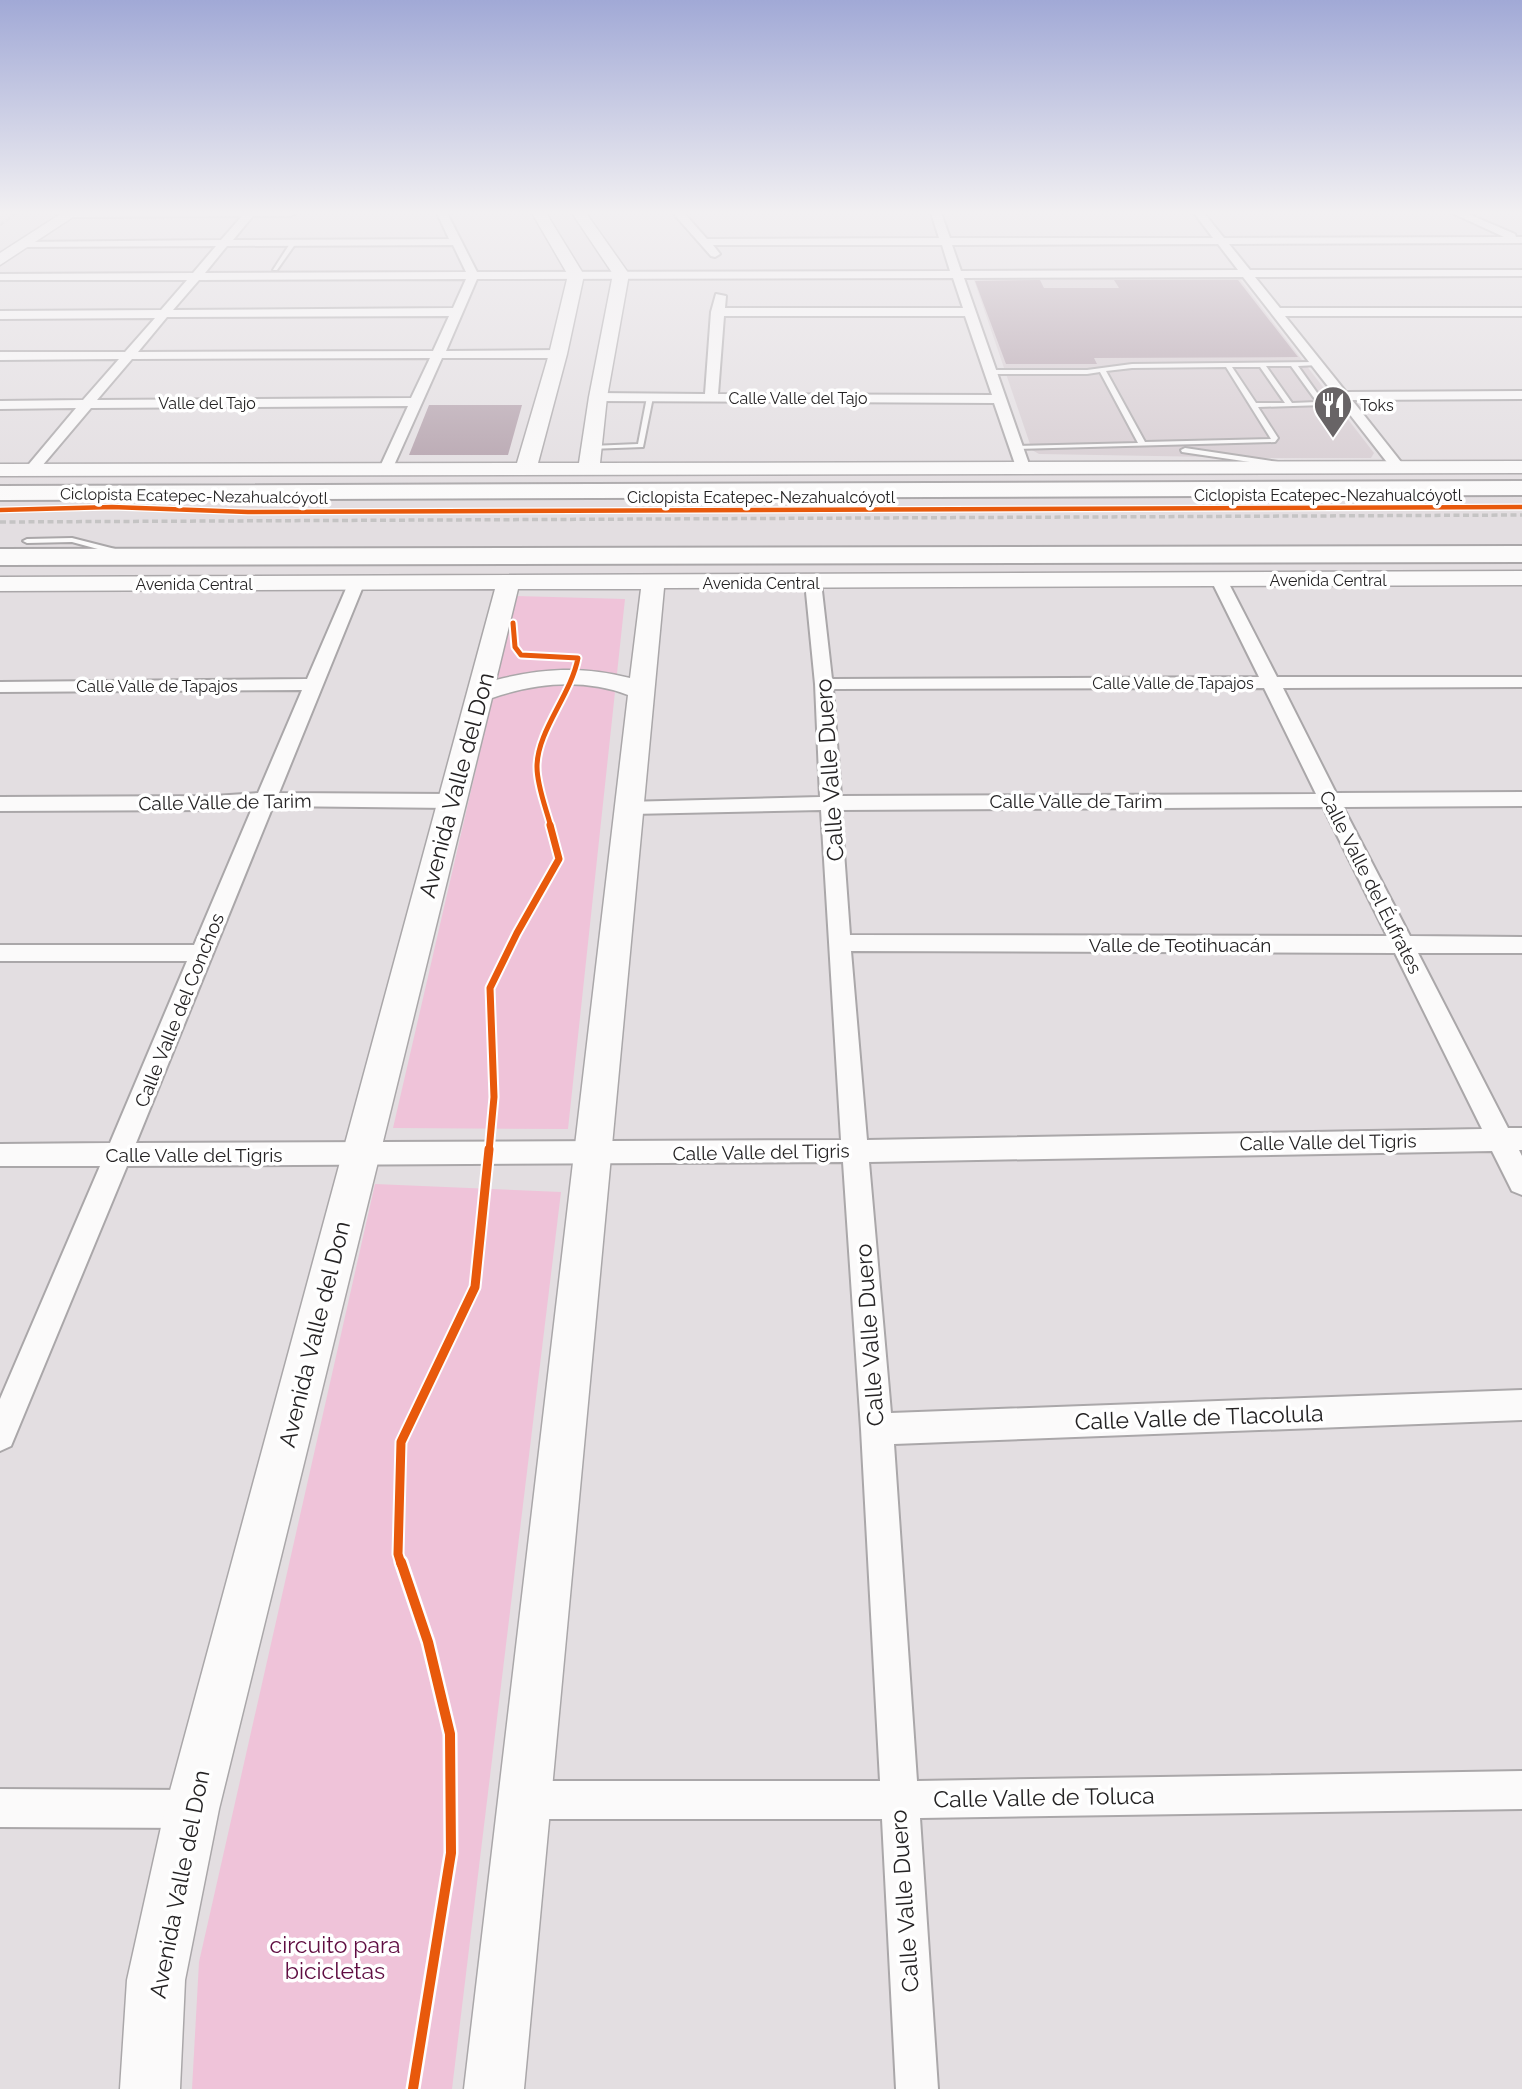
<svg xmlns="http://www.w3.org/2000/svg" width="1522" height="2089" font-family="Raleway,sans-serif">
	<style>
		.built { fill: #d6ccd1 }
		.green { fill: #efc3d9 }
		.building { fill: #b29faa }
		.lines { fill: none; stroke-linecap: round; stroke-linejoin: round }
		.lane-casing { stroke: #aaa7a9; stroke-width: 4 }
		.street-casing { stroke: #aaa7a9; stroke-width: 4 }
		.secondary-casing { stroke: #aaa7a9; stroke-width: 3 }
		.highway-casing { stroke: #aaa7a9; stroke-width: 4 }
		.lane { fill: #fbfafa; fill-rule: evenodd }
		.street { fill: #fbfafa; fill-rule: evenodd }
		.secondary { fill: #fbfafa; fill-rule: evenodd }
		.highway { fill: #fbfafa; fill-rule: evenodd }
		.rail-far1 { stroke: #c5c4c4; stroke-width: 2.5; stroke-dasharray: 5 2.5; stroke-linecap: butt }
		.rail { stroke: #c5c4c4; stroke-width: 3.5; stroke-dasharray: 6 3.5; stroke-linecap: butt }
		.cycleway-far4-casing { stroke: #fff; stroke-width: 7 }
		.cycleway-far3-casing { stroke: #fff; stroke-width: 9 }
		.cycleway-far2-casing { stroke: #fff; stroke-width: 11 }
		.cycleway-far1-casing { stroke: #fff; stroke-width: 13 }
		.cycleway-casing { stroke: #fff; stroke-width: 15 }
		.cycleway-far4 { stroke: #e8590c; stroke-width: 4.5 }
		.cycleway-far3 { stroke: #e8590c; stroke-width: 5 }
		.cycleway-far2 { stroke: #e8590c; stroke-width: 7 }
		.cycleway-far1 { stroke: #e8590c; stroke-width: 9 }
		.cycleway { stroke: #e8590c; stroke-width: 10 }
		.labels { text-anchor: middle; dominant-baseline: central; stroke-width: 7; stroke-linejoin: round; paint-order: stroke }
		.far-street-label { font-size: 16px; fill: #252324; stroke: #fff }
		.far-poi-label { font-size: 16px; fill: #252324; stroke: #fff; text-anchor: start }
		.street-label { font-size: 19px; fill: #252324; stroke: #fff }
		.near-street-label { font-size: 23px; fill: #252324; stroke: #fff }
		.near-park-label { font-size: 23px; fill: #5f0d41; stroke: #fff }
	</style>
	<rect width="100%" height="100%" fill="#e3dee1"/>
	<!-- built -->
	<path class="built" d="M 973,277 L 1238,277 L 1374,453 L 1371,458 L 1277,458 L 1039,454 L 1032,450 Z"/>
	<!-- green -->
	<g class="green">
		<path d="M 516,596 L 625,599 L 568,1129 L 393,1128 Z"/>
		<path d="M 375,1184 L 561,1192 L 452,2089 L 192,2089 L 199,1962 Z"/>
	</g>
	<!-- building -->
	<g class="building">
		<path d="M 1040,280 L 1044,288 L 1119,288 L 1114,280 L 1238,280 L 1298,357 L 1094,358 L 1097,364 L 1006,364 L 975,281 Z"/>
		<path d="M 429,405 L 522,405 L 508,455 L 409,455 Z"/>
	</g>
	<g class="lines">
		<!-- lane casing -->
		<g class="lane-casing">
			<g id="lane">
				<path d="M 291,242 L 296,243 L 277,270 L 273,270 Z"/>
				<path d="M 1316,362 L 1318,365 L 1298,366 L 1325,404 L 1324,405 L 1258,407 L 1278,438 L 1275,442 L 1013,449 L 1013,447 L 1015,446 L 1138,443 L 1100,372 L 1087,374 L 989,374 L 986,372 L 989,370 L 1087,370 L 1132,364 ZM 1266,366 L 1291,366 L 1317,402 L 1292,403 ZM 1226,367 L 1271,439 L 1145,442 L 1106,371 L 1132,368 ZM 1232,367 L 1260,367 L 1285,403 L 1256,403 Z"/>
				<path d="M 650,395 L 653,397 L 643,447 L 589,449 L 589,447 L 591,446 L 638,444 L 647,397 Z"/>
				<path d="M 1185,448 L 1278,462 L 1282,464 L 1278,466 L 1182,452 L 1181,450 Z"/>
				<path d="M 72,538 L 123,551 L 124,553 L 120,555 L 72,542 L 27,543 L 23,541 L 27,539 Z"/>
			</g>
		</g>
		<!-- street casing -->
		<g class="street-casing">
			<g id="street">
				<path d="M 67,213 L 296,213 L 291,216 L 253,216 L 233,240 L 449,239 L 437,213 L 447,213 L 477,272 L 950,271 L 942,245 L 713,245 L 720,254 L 715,257 L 711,256 L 673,213 L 684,213 L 707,239 L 939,238 L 931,213 L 941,213 L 950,238 L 1213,238 L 1194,213 L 1204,213 L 1224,238 L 1504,237 L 1452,213 L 1466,213 L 1515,234 L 1516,237 L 1522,237 L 1522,243 L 1229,244 L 1250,270 L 1522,270 L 1522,276 L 1255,277 L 1280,308 L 1522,308 L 1522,316 L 1285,316 L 1346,392 L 1522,391 L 1522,399 L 1352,400 L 1405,467 L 1398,471 L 1393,470 L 1243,277 L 964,278 L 1030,467 L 1023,471 L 1016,467 L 994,403 L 598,401 L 591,397 L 598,393 L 705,394 L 711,312 L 716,294 L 726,296 L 725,308 L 963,308 L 953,278 L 477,279 L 446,351 L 558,350 L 564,354 L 558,358 L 442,358 L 391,472 L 381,472 L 379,469 L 408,406 L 91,408 L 36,473 L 31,474 L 24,470 L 76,408 L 0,409 L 0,401 L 83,400 L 119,359 L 0,360 L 0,352 L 125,352 L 155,318 L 0,319 L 0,311 L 161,310 L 187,280 L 0,280 L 0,274 L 193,273 L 216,246 L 25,247 L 20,244 L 21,242 L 221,240 L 242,216 L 71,217 ZM 1218,244 L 1238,270 L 961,271 L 952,245 ZM 453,245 L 466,272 L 205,273 L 227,246 ZM 466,279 L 453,308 L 173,310 L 199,280 ZM 449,316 L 433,351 L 138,352 L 167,317 ZM 724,316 L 965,316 L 992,395 L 718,394 ZM 430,358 L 411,398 L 97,400 L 132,359 Z"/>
				<path d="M 1219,575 L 1227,580 L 1277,677 L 1522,677 L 1522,687 L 1283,688 L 1336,793 L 1522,792 L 1522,806 L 1343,807 L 1410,936 L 1522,937 L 1522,953 L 1418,953 L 1508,1128 L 1522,1128 L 1522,1150 L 1519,1150 L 1522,1156 L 1522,1195 L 1512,1191 L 1492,1151 L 869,1162 L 891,1413 L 1522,1390 L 1522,1420 L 894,1444 L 917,1781 L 1522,1771 L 1522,1809 L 920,1818 L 938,2089 L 896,2089 L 882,1819 L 524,1819 L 511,1813 L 505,1800 L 511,1787 L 524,1781 L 880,1781 L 861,1429 L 843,1162 L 127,1166 L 11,1446 L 0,1451 L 0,1399 L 100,1166 L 0,1166 L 0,1144 L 110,1143 L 187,961 L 0,961 L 0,945 L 194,945 L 253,806 L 214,810 L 0,811 L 0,797 L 214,796 L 258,793 L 302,690 L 0,692 L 0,682 L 307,679 L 348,584 L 356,579 L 362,581 L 364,584 L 279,793 L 450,794 L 457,796 L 460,801 L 457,806 L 450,808 L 273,806 L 136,1143 L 841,1140 L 821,810 L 631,814 L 624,812 L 621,807 L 624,802 L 820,797 L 815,684 L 805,582 L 807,579 L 813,577 L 821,582 L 832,679 L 1259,677 L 1211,580 ZM 1264,688 L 1316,794 L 841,796 L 833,689 ZM 1323,807 L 1387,936 L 850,935 L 841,810 ZM 851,951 L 1395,953 L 1482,1129 L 867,1140 Z"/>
				<path d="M 0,1789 L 192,1790 L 205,1796 L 211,1809 L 205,1822 L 192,1828 L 0,1827 Z"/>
			</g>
		</g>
		<!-- secondary casing -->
		<g class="secondary-casing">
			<g id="secondary">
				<path d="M 62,213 L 79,213 L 0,265 L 0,253 Z"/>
				<path d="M 532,213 L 546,213 L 584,275 L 567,354 L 538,463 L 579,463 L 589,397 L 613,274 L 572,213 L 586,213 L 629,274 L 607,397 L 600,463 L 1522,461 L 1522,473 L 0,476 L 0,464 L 517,463 L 549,354 L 568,275 Z"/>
				<path d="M 1522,571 L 1522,585 L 664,588 L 524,2089 L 464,2089 L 628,695 C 583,678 536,683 492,698 L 219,1809 L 185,1980 L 180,2089 L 120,2089 L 127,1980 L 165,1809 L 495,589 L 0,591 L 0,577 ZM 518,589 L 641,589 L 630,678 C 583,666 543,668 496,680 Z"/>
			</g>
		</g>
		<!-- highway casing -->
		<g class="highway-casing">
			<g id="highway">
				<path d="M 1522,481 L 1522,495 L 0,500 L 0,486 Z"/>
				<path d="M 1522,546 L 1522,562 L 0,565 L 0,549 Z"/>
			</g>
		</g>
		<!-- lane -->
		<use href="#lane" class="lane"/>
		<!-- street -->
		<use href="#street" class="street"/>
		<!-- secondary -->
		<use href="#secondary" class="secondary"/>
		<!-- highway -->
		<use href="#highway" class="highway"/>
		<!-- rail-far1 -->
		<path class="rail-far1" d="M 0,225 L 17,213"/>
		<!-- rail -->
		<path class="rail" d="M 0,522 L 1522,515"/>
		<!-- cycleway-far4 casing -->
		<g class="cycleway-far4-casing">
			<path id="cycleway-far4" d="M 0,510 L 112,507 L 248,512 L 1522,507"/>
		</g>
		<!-- cycleway-far3 casing -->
		<g class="cycleway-far3-casing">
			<path id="cycleway-far3" d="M 513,623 L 515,647 L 521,655 L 578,658 C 571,695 537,731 537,767 C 537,786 546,808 551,827"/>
		</g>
		<!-- cycleway-far2 casing -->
		<g class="cycleway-far2-casing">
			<path id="cycleway-far2" d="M 489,1151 L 494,1097 L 490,988 L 517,933 L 559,859 L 550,825"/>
		</g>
		<!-- cycleway-far1 casing -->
		<g class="cycleway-far1-casing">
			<path id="cycleway-far1" d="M 401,1564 L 398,1554 L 401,1442 L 475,1287 L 489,1149"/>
		</g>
		<!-- cycleway casing -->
		<g class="cycleway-casing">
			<path id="cycleway" d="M 401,1562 L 428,1642 L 450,1734 L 451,1853 L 413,2089"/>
		</g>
		<!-- cycleway-far4 -->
		<use href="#cycleway-far4" class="cycleway-far4"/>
		<!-- cycleway-far3 -->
		<use href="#cycleway-far3" class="cycleway-far3"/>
		<!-- cycleway-far2 -->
		<use href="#cycleway-far2" class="cycleway-far2"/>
		<!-- cycleway-far1 -->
		<use href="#cycleway-far1" class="cycleway-far1"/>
		<!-- cycleway -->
		<use href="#cycleway" class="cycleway"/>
	</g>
	<!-- sky -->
	<linearGradient id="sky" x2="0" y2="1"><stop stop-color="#a1a9d6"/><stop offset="0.42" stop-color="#f2f0f2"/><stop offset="1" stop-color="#f2f0f2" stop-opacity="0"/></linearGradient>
	<rect width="1522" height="506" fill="url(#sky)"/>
	<!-- icons -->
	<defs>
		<g id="restaurant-pin" transform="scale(2.0125)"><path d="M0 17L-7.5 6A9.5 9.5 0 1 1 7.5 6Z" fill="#686466" stroke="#fff"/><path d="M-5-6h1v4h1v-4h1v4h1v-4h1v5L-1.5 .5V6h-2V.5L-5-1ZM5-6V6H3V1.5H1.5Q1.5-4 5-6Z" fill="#fff"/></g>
	</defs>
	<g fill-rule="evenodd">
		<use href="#restaurant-pin" x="1333" y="405"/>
	</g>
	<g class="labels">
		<!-- far-street labels -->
		<g class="far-street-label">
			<text x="798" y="398">Calle Valle del Tajo</text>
			<text x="207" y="403">Valle del Tajo</text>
			<text x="1328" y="495">Ciclopista Ecatepec-Nezahualcóyotl</text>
			<text transform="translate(194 496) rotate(1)">Ciclopista Ecatepec-Nezahualcóyotl</text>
			<text x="761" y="497">Ciclopista Ecatepec-Nezahualcóyotl</text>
			<text x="1328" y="580">Avenida Central</text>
			<text x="761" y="583">Avenida Central</text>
			<text x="194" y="584">Avenida Central</text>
			<text x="1173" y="683">Calle Valle de Tapajos</text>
			<text x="157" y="686">Calle Valle de Tapajos</text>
		</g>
		<!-- far-poi labels -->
		<g class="far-poi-label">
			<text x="1360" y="405">Toks</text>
		</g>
		<!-- street labels -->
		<g class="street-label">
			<text x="1076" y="801">Calle Valle de Tarim</text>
			<text transform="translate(225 802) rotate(-1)">Calle Valle de Tarim</text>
			<text transform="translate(1371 882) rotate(63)">Calle Valle del Éufrates</text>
			<text x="1180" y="945">Valle de Teotihuacán</text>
			<text transform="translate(179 1010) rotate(-68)">Calle Valle del Conchos</text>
			<text transform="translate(1328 1142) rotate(-1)">Calle Valle del Tigris</text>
			<text transform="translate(761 1152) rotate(-1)">Calle Valle del Tigris</text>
			<text x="194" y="1155">Calle Valle del Tigris</text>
		</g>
		<!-- near-street labels -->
		<g class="near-street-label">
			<text transform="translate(829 770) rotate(-94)">Calle Valle Duero</text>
			<text transform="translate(456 785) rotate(-75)">Avenida Valle del Don</text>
			<text transform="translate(314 1334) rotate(-76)">Avenida Valle del Don</text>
			<text transform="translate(869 1335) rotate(-94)">Calle Valle Duero</text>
			<text transform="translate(1199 1417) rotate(-2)">Calle Valle de Tlacolula</text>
			<text transform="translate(1044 1797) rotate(-1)">Calle Valle de Toluca</text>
			<text transform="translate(179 1884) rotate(-79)">Avenida Valle del Don</text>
			<text transform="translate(904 1901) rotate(-94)">Calle Valle Duero</text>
		</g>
		<!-- near-park labels -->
		<g class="near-park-label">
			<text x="335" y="1944">circuito para<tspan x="335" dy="26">bicicletas</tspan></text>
		</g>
	</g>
</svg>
